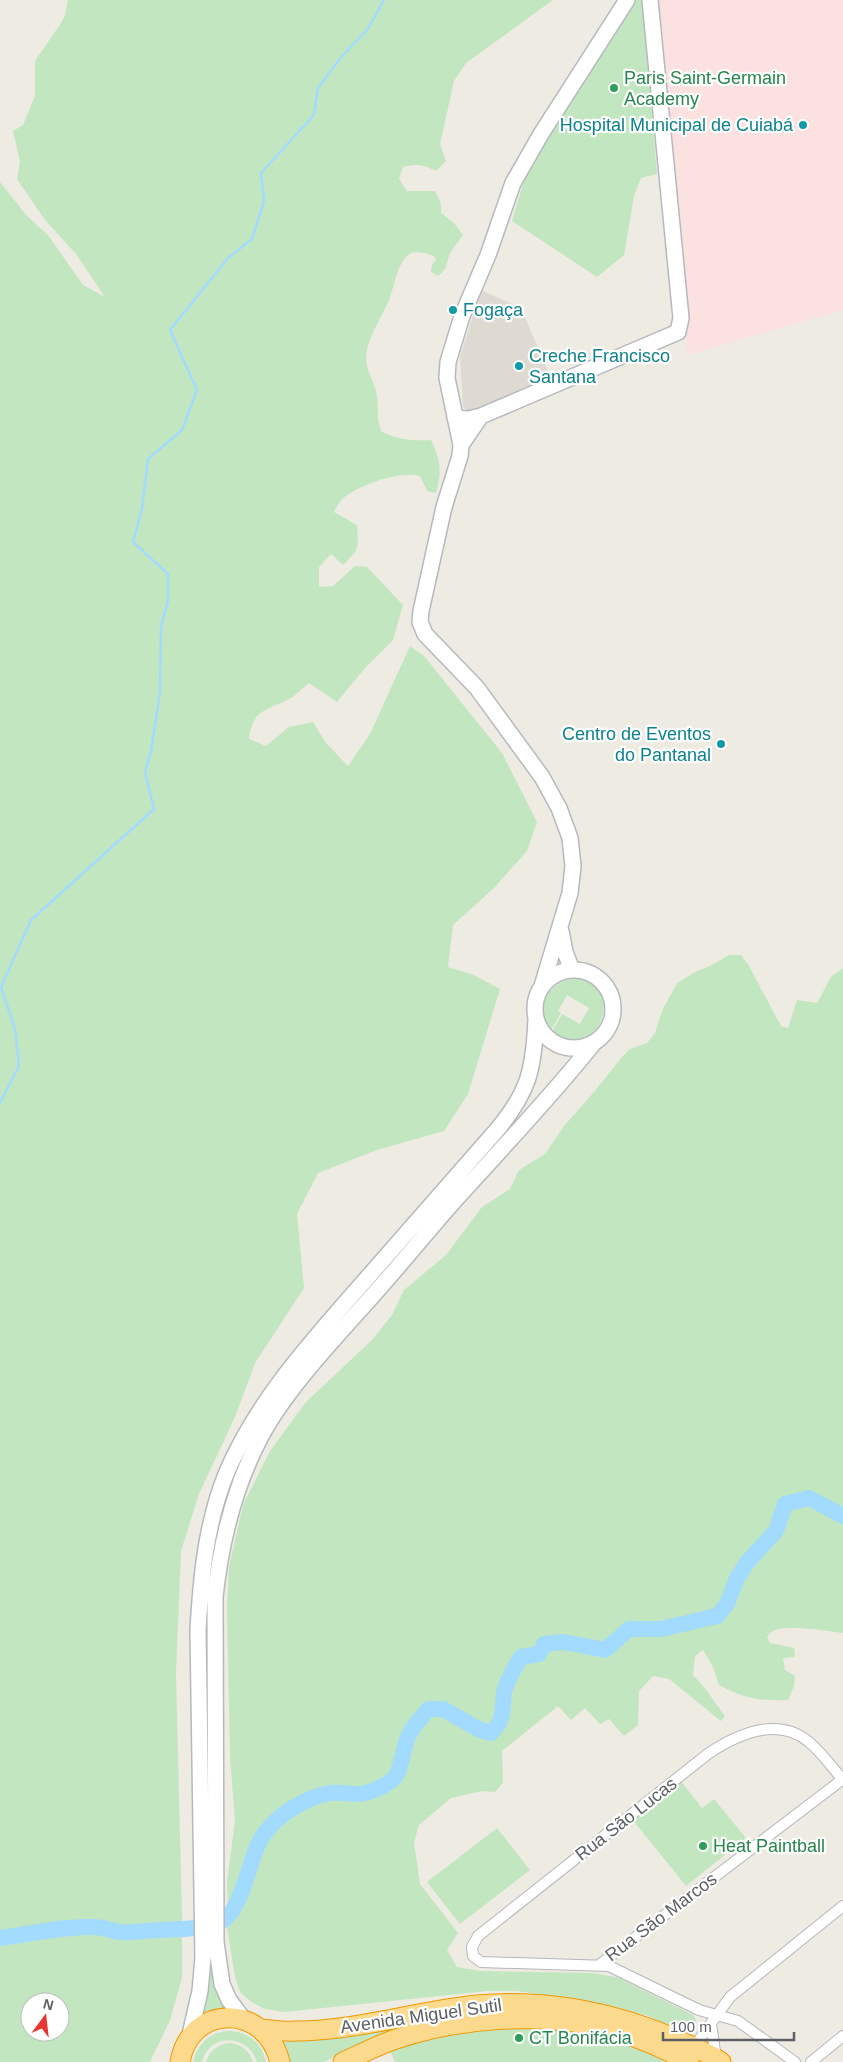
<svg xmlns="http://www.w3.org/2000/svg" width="843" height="2062" font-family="Helvetica,sans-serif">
  <rect width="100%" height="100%" fill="#eeebe3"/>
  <path fill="#dedad2" d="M481,290L521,308L551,378L469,412L463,407L460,357Z"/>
  <path fill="#fbe1e0" d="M654,0H843V310L687,355Z"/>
  <path fill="#c2e6c0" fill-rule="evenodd" d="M68,0H553L466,63L454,81L440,144L446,161L436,171C424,165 417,163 403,167L399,179L407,191H435L441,204V213L454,223L463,235L450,253L445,269L438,276L431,272L432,265L436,260L434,256C426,253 415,249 408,255C397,264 394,288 389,300C383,314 370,335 367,349C363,370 375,379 377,397C379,410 376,416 381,431C397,440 413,441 431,440C441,461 442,471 436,493L427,491L420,476C400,470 358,485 342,499C339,502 336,508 334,512L357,525C359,548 359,550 343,565L331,554L319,567V587L333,586L355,566L367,567L403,605L393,640L366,667L337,702L309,683C304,687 299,692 294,696C273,710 252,706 249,739L266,746L289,727L313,722L326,743L348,766L370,734L410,646L424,656L502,753L537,822L527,851L494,888L453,925L448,967L474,975L500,989L468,1094L444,1131L377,1150L318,1173L297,1214L304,1288L255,1363L235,1417L199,1494L181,1551L176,1673L182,1915V1978L170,2020L150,2062H0V182L27,216L48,235L83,285L105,297L76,254L45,220L17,179L20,162L13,131L23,125L35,96V61L61,23L65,15ZM30,2002H60V2032H30Z
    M633,0H642L657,174L641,178L634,196L624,255L597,277L512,221L526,174Z
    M729,955H741L749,966L781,1026L788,1028L797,1000L817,1003L831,977L843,968V1633C829,1631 784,1624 773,1631C770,1632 769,1635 767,1637L770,1643L794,1648L795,1657L783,1658L785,1670L795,1676L794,1686L788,1700C758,1701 746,1699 719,1685L713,1667L703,1650L695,1656L693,1675L704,1687L725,1716L721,1721L669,1679L653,1676L639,1691L638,1725L624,1736L609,1719L600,1724L585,1708L571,1720L558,1706L502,1751L503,1783L495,1792L482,1791L451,1798L419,1825L414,1842L420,1884L458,1933L447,1950L457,1967L481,1971L592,1973L617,1977L693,2015L696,2020L690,2035L648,2016L616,2007L580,2000L517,1991H488L284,2012L265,2009L250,2001L240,1992L235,1977L227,1927L228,1907L227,1882L235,1821L230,1758L227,1607L229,1567L243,1505L270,1451L306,1402L372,1340L392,1315L404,1290L446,1255L482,1207L510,1189L519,1170L545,1154L564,1126L594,1092L622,1057L630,1049L647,1043L655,1033L662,1011L677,983L695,972L712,965Z
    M573,979C631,981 597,1069 552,1031L562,1014L580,1024L589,1008L567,995L558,1011L561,1013L551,1030C535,1010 547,982 573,979Z
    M680,1780L702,1808L714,1799L746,1838L686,1886L632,1819Z
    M497,1828L530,1870L460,1924L427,1882Z
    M211,1970L215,1990L226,2011L202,2018L209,1987Z
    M415,2023L371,2038L324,2062H286L277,2038Z
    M495,2025L595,2031L680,2062H395L389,2048Z
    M228,2031C248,2031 262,2043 266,2062H257C249,2034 209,2032 202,2062H193C197,2044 210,2032 228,2031Z
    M229,2043C241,2044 249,2050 253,2062H206C209,2051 217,2045 229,2043Z"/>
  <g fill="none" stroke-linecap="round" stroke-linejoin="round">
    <path stroke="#a3dbfe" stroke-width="2.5" d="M0,1103L19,1066L15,1029L1,987L31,920L154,809L145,772L151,751L160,692L161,626L168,601V574L133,542L142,508L148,459L182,430L197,390L170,330L228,258L252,239L264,201L261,173L314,115L318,88L342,56L368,29L384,0"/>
    <path stroke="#a3dbfe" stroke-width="16" d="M0,1938C30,1934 64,1926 94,1927C103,1927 111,1931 120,1932C134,1933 147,1930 162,1930C180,1929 200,1929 218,1923C244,1914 248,1855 264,1834C279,1814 304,1798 330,1793C338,1792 348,1794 356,1794C368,1794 382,1788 391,1781C401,1775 403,1750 407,1739C412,1727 420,1719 429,1709H443L478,1729L491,1733C505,1720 502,1710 504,1693C506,1681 515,1667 521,1657L539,1654L544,1644L564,1642L605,1650L629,1629H661L717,1616L727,1604L737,1578L749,1560L776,1531L785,1504L809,1498L843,1516"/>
    <g stroke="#b4b7bb" stroke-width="12">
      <path id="street" d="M599,1965L843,1779
        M711,2024L716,2058
        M694,2047L730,1997L843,1906
        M795,2062L738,2021L699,2010L609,1966L481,1962L473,1956L472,1947L478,1936L709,1753C738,1734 778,1716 809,1742C822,1753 832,1767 843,1780
        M811,2062L843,2036"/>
    </g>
    <g stroke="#b5b9be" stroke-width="18">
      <path id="secondary" d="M455,418L468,419L481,416L678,332L681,318L650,0
        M461,445L481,416
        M561,931L565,952L572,970
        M535 1009a39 39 0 1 1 78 0a39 39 0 1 1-78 0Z
        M542,986L570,893L573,866L570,838L559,808L542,777L477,688L425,634L420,622L421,611L444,507L460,456L461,445L447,378L448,362L462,316L488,255L513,183L541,134L627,0
        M244,2020L229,2000L222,1984L216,1942L215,1597C221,1541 234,1488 260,1438C288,1385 342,1331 382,1285C407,1257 431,1227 456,1199C502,1148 550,1098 593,1044
        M189,2039L200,1991L203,1958L198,1630C201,1577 206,1524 226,1474C255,1405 305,1349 354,1293C401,1239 448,1185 496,1131C529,1092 534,1069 536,1018"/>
    </g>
    <g stroke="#ef9902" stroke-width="21">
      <path id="highway" d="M262,2029C273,2030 284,2032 296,2031C356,2031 417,2011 477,2005C546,1999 617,2012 680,2041C694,2047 709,2053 721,2062
        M180,2062C190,2004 265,2002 280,2062
        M343,2062C361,2054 378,2045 396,2039C456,2019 533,2012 596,2026C628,2033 660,2046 689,2062"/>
    </g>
    <use href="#street" stroke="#fff" stroke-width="10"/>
    <use href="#secondary" stroke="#fff" stroke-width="15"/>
    <use href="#highway" stroke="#fcda8d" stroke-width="19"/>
  </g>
  <g fill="#2e9e5b" stroke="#fff" stroke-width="2">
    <circle cx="614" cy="88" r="5"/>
    <circle cx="703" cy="1846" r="5"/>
    <circle cx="519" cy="2038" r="5"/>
  </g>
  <g fill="#0f9aa8" stroke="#fff" stroke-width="2">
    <circle cx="803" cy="125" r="5"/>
    <circle cx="453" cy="310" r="5"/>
    <circle cx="519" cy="366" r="5"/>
    <circle cx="721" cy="744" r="5"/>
  </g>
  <g text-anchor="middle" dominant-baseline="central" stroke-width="4.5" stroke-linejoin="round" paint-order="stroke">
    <g font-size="18" fill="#27864d" stroke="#fff" text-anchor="start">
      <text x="624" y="78">Paris Saint-Germain<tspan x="624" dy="21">Academy</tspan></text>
      <text x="713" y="1846">Heat Paintball</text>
      <text x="529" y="2038">CT Bonifácia</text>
    </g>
    <g font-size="18" fill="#0d838f" stroke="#fff" text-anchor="end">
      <text x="793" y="125">Hospital Municipal de Cuiabá</text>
      <text x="463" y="310" text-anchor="start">Fogaça</text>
      <text x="529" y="356" text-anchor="start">Creche Francisco<tspan x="529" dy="21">Santana</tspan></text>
      <text x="711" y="734">Centro de Eventos<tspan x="711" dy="21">do Pantanal</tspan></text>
    </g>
    <g font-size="18" fill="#5c6064" stroke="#fff">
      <text transform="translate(626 1819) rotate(-38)">Rua São Lucas</text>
      <text transform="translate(661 1917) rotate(-37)">Rua São Marcos</text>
      <text transform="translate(421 2016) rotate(-8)">Avenida Miguel Sutil</text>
    </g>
  </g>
  <g transform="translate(45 2017) rotate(15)"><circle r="24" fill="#ffffff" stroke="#bebfc1"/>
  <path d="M0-4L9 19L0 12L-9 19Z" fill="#e73530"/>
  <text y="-8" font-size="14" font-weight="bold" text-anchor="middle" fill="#5c6064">N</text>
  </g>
  <path d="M663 2032v8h131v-8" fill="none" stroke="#5c6064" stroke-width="2.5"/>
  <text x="670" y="2032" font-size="15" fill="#5c6064" stroke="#ffffff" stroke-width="4" paint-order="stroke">100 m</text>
</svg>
